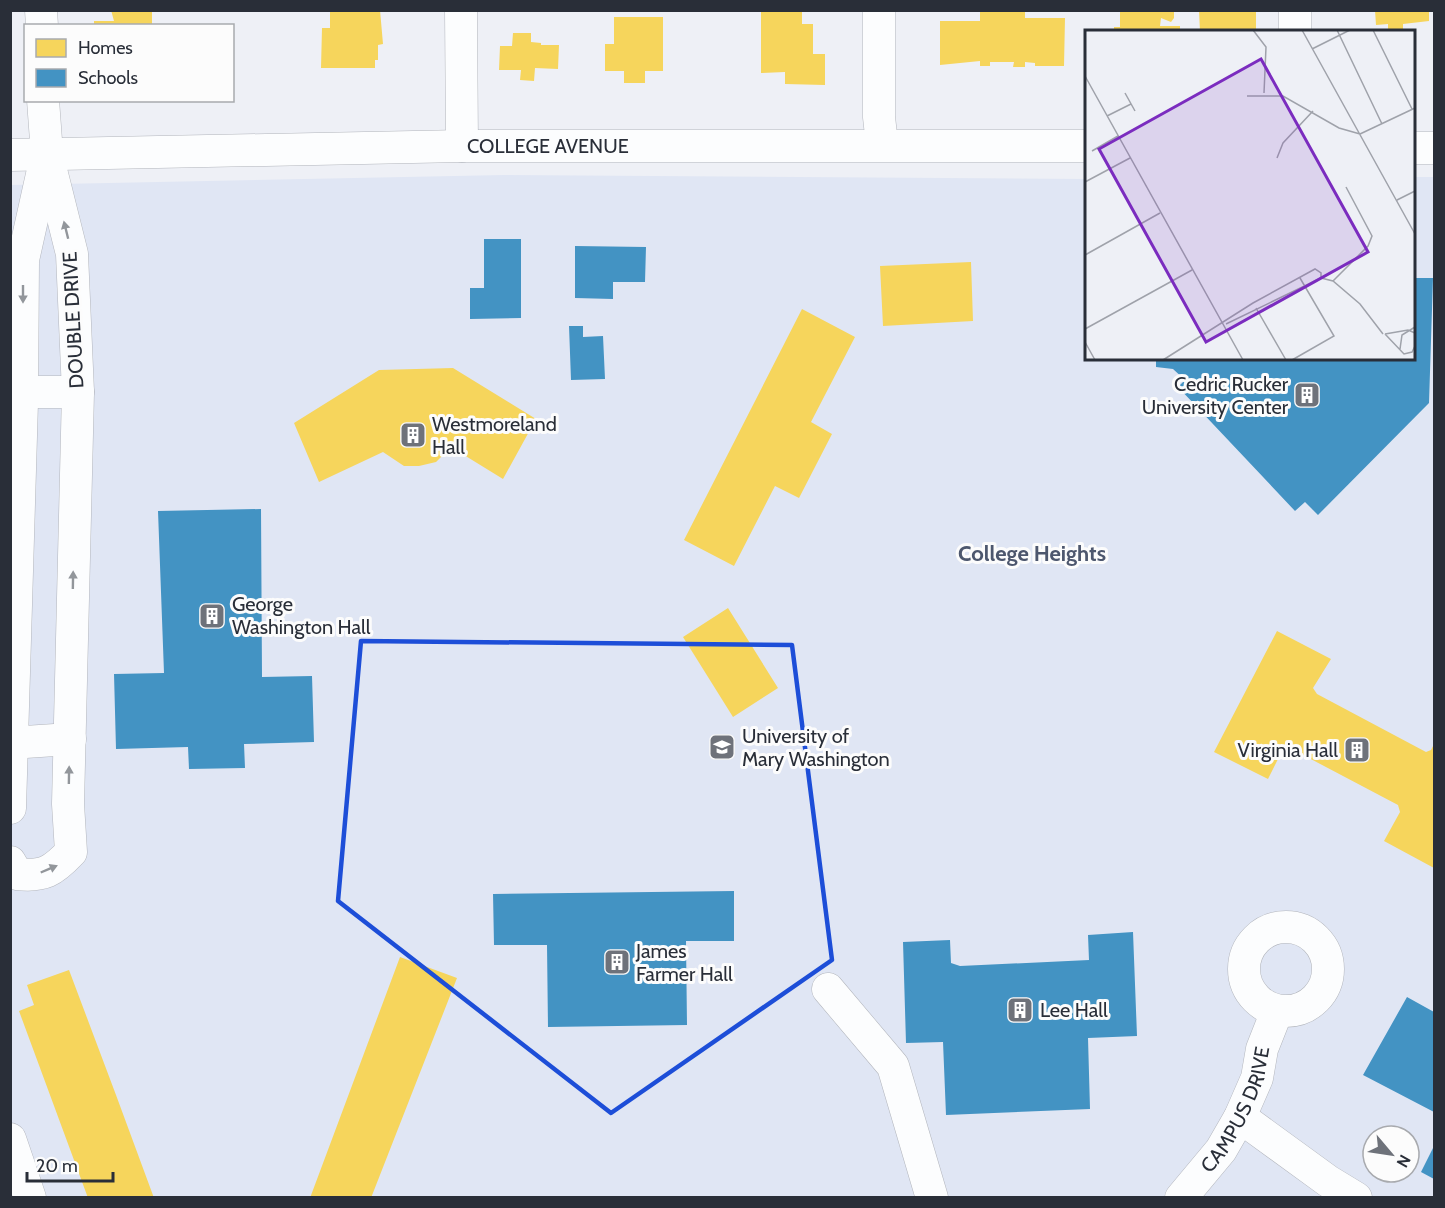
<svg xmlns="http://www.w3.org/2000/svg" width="1445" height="1208" font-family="Cabin,sans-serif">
  <rect width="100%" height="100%" fill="#eef0f6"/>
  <path fill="#e0e6f4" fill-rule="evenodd" d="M504,175L1086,179V358H1414V177H1434V1197H11L10,185ZM1373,1136H1409V1172H1373Z"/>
  <path fill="#f6d55c" d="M111,10H152V26H94V21H114Z
    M330,10H380L383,44L378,45V60H375V68H321L322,28H330Z
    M761,10H802V24H813V54H825V85L785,84V72L761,73Z
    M980,10H1025V18H1065L1064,66H1035V63L1025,62V67H1013L1014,62H990V66H980V61L940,65V21H980Z
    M1120,10H1174V18L1171,22L1161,18L1160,26H1180V32H1114V27H1120Z
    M1199,10H1256V32H1200Z
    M1375,10H1429V21L1403,24V29H1388V24L1376,25Z
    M614,17H663V71H645V83H624V71H605V44H614Z
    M513,33H531V42L541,43V45H559L558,69L535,68L534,81L520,80L521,70H499L500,46H512Z
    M971,262L973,321L883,326L880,266Z
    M802,309L855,337L811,422L832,434L799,498L775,486L734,566L684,540Z
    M453,368L536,419L503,479L451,447L436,462L419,466H404L383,452L319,482L294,423L379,370Z
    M728,608L778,688L733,717L683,637Z
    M1277,631L1331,659L1313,688L1317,694L1426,752L1431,750L1434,744V868L1384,841L1400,812L1398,805L1288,747L1283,749L1268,779L1214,752Z
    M400,957L457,978L371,1198H310Z
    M69,970L116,1095L154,1198H88L19,1011L34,1005L27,985Z"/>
  <path fill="#4393c3" d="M484,239H521V318L470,319V288H484Z
    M575,246L646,247L645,282H613V299L575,298Z
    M1414,278H1433L1429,403L1318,515L1305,502L1295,511L1178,387L1185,380L1173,369L1156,367V358H1414Z
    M569,326H583V337L603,336L605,379L571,380Z
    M261,509L262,677L312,676L314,742L244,744L245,768L189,769L188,747L116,749L114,674L164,673L158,511Z
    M734,891V941H686L687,1025L548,1027L547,945H494L493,894Z
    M1133,932L1137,1036L1088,1038L1090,1109L946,1115L943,1042L906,1043L903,942L950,940L951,963L960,966L1089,960L1088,935Z
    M1407,997L1434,1012V1112L1363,1075Z
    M1434,1146V1179L1421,1172Z"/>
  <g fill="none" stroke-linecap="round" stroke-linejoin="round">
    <g stroke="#b2b5bc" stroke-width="33">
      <g id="minor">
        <path d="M41,10L42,26"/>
        <path d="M461,10L462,146"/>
        <path d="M879,10V117L882,144"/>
        <path d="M1295,10V32"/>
        <path d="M1414,148H1434"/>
        <path id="s1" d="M10,155L462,146H1086"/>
        <path d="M10,392H78"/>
        <path d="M10,743L70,739"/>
        <path d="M10,808L22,402L23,260L45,161"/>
        <path d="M10,862L17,874C44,877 53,871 71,852L68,804L78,392L72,254L47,154L43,100"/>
        <circle cx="1286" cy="969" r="42"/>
        <path d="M828,989L893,1066L932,1198"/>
        <path d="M1240,1117L1328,1181L1356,1198"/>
        <path d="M10,1139L30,1198"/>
        <path id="s2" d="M1181,1198L1221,1150L1240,1117L1257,1078L1262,1049L1277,1011"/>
      </g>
    </g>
    <use href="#minor" stroke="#fcfdfe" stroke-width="32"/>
  </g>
  <defs><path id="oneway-solid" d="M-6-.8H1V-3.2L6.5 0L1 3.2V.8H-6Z" transform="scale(1.5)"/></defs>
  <g fill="#92969b">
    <use href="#oneway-solid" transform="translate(66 230) rotate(-104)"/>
    <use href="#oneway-solid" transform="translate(23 294) rotate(90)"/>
    <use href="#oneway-solid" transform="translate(73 580) rotate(-89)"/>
    <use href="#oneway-solid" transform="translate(69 775) rotate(-89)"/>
    <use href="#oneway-solid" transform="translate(49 869) rotate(-23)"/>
  </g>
  <path fill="none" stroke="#1d4ed8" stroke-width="4.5" stroke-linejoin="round" d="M361,641L792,645L832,960L611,1113L338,901Z"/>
  <defs>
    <g id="building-square" transform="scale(1.35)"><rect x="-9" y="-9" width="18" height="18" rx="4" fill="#6e727a" stroke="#fcfcfc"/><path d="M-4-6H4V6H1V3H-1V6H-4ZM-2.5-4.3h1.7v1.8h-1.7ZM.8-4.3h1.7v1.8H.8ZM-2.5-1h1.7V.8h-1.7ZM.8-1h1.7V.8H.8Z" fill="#fff"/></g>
    <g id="university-square" transform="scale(1.35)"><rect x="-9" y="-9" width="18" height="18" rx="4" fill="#6e727a" stroke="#fcfcfc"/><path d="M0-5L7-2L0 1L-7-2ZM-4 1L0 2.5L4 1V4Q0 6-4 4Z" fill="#fff"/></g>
  </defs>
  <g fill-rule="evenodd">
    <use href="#building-square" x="1307" y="395"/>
    <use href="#building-square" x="413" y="435"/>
    <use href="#building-square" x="212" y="616"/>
    <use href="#university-square" x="722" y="747"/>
    <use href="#building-square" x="1357" y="750"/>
    <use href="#building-square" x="617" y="962"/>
    <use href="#building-square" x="1020" y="1010"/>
  </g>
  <g text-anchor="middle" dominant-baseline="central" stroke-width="6" stroke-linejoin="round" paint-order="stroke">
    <g font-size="20" fill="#292e38" stroke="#fcfcfc">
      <text stroke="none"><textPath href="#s1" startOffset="538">COLLEGE AVENUE</textPath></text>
      <text transform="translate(73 320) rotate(-93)">DOUBLE DRIVE</text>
      <text stroke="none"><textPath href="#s2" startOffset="106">CAMPUS DRIVE</textPath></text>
    </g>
    <g font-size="20" fill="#292e38" stroke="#fcfcfc" text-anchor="start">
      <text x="1288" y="384" text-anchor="end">Cedric Rucker<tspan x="1288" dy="23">University Center</tspan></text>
      <text x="432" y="424">Westmoreland<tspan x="432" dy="23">Hall</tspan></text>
      <text x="232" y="604">George<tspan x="232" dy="23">Washington Hall</tspan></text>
      <text x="742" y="736">University of<tspan x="742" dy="23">Mary Washington</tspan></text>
      <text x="1338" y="750" text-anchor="end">Virginia Hall</text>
      <text x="636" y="951">James<tspan x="636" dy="23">Farmer Hall</tspan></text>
      <text x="1040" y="1010">Lee Hall</text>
    </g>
    <g font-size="22" font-weight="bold" fill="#4d576e" stroke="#fcfcfc">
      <text x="1032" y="553">College Heights</text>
    </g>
  </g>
  <g transform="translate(1085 30)">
    <rect width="330" height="330" fill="#eef0f6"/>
    <path fill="none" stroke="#9fa2aa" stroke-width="1.5" d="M168,0L181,17L179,63M217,0L330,204M252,0L297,94M288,0L327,79M227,19L265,0M0,46L158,330M40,63L50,81M162,66H198L254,98L275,104M22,86L46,74M275,104L330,78M7,121L33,106M192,128L198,113L228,81M0,152L45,128M312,170L330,161M0,225L75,183M236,248L248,251L275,274L298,304M248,251L283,216L287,206L261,157M171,278L201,330M141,294L236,248M0,299L107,240M300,304L319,324L327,322L330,316M300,304L323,300L330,303M0,312L10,330M315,319L317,305L330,297M78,330L168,273L230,239L236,243V248M207,330L249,306L215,248"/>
    <path fill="#7b2cbf" fill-opacity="0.15" stroke="#7b2cbf" stroke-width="3" d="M176,29L283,222L121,312L14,119Z"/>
    <rect width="330" height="330" fill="none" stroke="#292e38" stroke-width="3"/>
  </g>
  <rect width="1445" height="1208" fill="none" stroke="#292e38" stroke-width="24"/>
  <rect x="24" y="24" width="210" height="78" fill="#fcfcfc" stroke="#a8aaae" stroke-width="1.5"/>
  <rect x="36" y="39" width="30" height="18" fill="#f6d55c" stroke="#a8aaae" stroke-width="1.5"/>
  <text x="78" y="54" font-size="18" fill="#292e38">Homes</text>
  <rect x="36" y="69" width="30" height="18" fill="#4393c3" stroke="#a8aaae" stroke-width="1.5"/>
  <text x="78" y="84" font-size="18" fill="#292e38">Schools</text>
  <g transform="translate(1391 1154) rotate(119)"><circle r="28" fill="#fcfcfc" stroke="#a8aaae" stroke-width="1.5"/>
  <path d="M0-4.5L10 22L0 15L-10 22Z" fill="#6e727a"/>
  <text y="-9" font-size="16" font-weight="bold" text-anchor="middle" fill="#292e38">N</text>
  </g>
  <path d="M27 1172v9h86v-9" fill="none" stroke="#292e38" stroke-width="3"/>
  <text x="36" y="1172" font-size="18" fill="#292e38" stroke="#fcfcfc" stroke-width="4.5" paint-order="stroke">20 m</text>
</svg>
